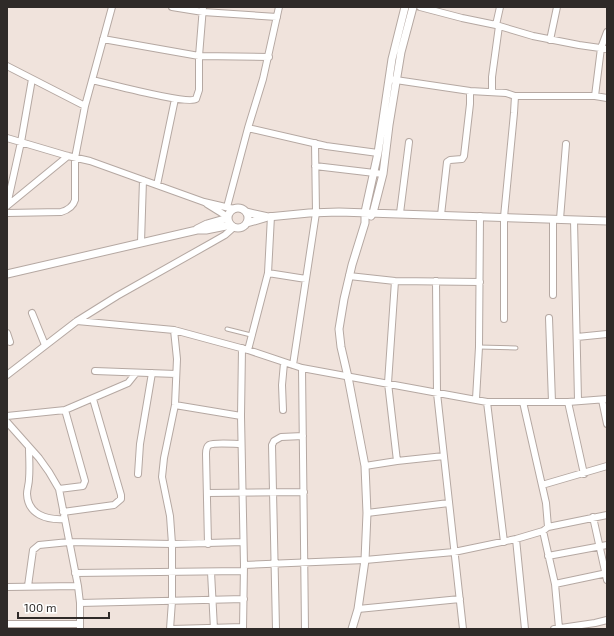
<svg xmlns="http://www.w3.org/2000/svg" width="614" height="636" font-family="'Exo 2',sans-serif">
  <rect width="100%" height="100%" fill="#f0e3dc"/>
  <g fill="none" stroke-linecap="round" stroke-linejoin="round">
    <g stroke="#b5a8a2" stroke-width="5">
      <path id="service" d="M227,329L251,335
        M479,347L516,348"/>
    </g>
    <g stroke="#b5a8a2" stroke-width="8">
      <path id="minor" d="M172,7L203,12L277,17
        M420,7L462,18L496,25L533,36L579,45L607,49
        M496,25L500,7
        M103,39L199,56L203,7
        M550,40L557,7
        M7,66L85,106
        M389,79L470,91L506,93L515,96H595L607,98
        M92,80C107,83 187,105 196,99L199,90V56L269,57
        M492,92V77L499,26
        M595,96L601,48L607,32
        M248,128L263,79L279,7
        M7,138L68,156L90,161L204,202L234,209
        M315,166L383,174
        M157,185L175,99
        M207,204L228,217
        M7,205L21,142L32,79
        M7,206L68,156
        M227,207L248,128L326,146L378,153
        M7,213L61,212C68,210 73,207 75,200V158L85,106L112,7
        M400,213L409,142
        M441,215L447,162L450,160L462,159L464,156L470,104V91
        M560,219L566,144
        M574,220L578,400
        M141,242L143,180
        M268,273L306,279
        M349,276L395,281L480,282
        M395,281L388,383L397,461
        M436,281L437,393L463,629
        M553,295V219
        M32,313L45,345
        M549,318L552,402
        M504,319V217L514,113L515,96
        M77,321L174,330L248,350L302,368L487,402H568L607,399
        M7,333L10,342
        M577,337L607,334
        M242,348L241,416L244,565L243,629
        M248,350L268,273L271,216
        M293,365L316,213L315,143
        M302,368L305,629
        M95,371L176,374
        M7,375L77,321L117,296L211,243L225,235L234,227
        M476,399L479,347L480,216
        M602,400L607,424
        M487,402L504,542
        M523,402L546,503L548,527
        M568,402L584,474
        M175,405L241,416
        M283,410L282,385L284,363
        M7,416L65,410L128,383L136,373
        M7,422L39,458L49,472L59,489L78,586L80,603V629
        M29,447C29,458 30,468 29,479C29,484 27,489 27,494C28,515 47,520 64,519
        M365,466L397,461L444,456
        M138,474L140,444L152,373
        M542,485L607,466
        M59,489L83,486L85,481L65,410
        M207,493L304,492
        M63,512L114,505L121,499V495L93,399
        M367,513L449,503
        M593,517L607,580
        M543,531L555,584L559,628
        M516,539L525,629
        M208,544L206,454C206,452 206,447 209,445C214,442 234,444 241,444
        M548,556L607,545
        M244,565L365,560L454,552L516,539L543,531L548,527L607,515
        M211,572L214,629
        M75,573L243,571
        M555,584L607,573
        M28,586L33,550L39,545L69,542L172,544L243,542
        M7,587L78,586
        M80,603L244,599
        M358,609L460,599
        M7,624H79
        M170,629L172,601V544L170,516L162,477L164,458L175,405L177,359L174,330
        M172,629L243,627
        M276,629L272,445L274,441L281,437L303,436
        M554,629L595,623L607,620"/>
    </g>
    <g stroke="#b5a8a2" stroke-width="9">
      <path id="tertiary" d="M228 218a10 10 0 1 1 20 0a10 10 0 1 1-20 0Z
        M246,212L268,217
        M371,216L373,213L383,174L389,125L401,52L413,7
        M247,223L268,217L309,213L339,212L607,221
        M197,229L207,224L228,218
        M7,274L197,230H206L231,225
        M352,629L358,609L365,560L367,513L365,466L348,377L341,347L339,329L344,299L352,265L365,223V212L378,153L392,59L405,7"/>
    </g>
    <use href="#service" stroke="#fff" stroke-width="3"/>
    <use href="#minor" stroke="#fff" stroke-width="6"/>
    <use href="#tertiary" stroke="#fff" stroke-width="7"/>
  </g>
  <rect width="614" height="636" fill="none" stroke="#2f2a28" stroke-width="16"/>
  <path d="M18 612v6h91v-6" fill="none" stroke="#2f2a28" stroke-width="2"/>
  <text x="24" y="612" font-size="12" fill="#2f2a28" stroke="#ffffff" stroke-width="3" paint-order="stroke">100 m</text>
</svg>
